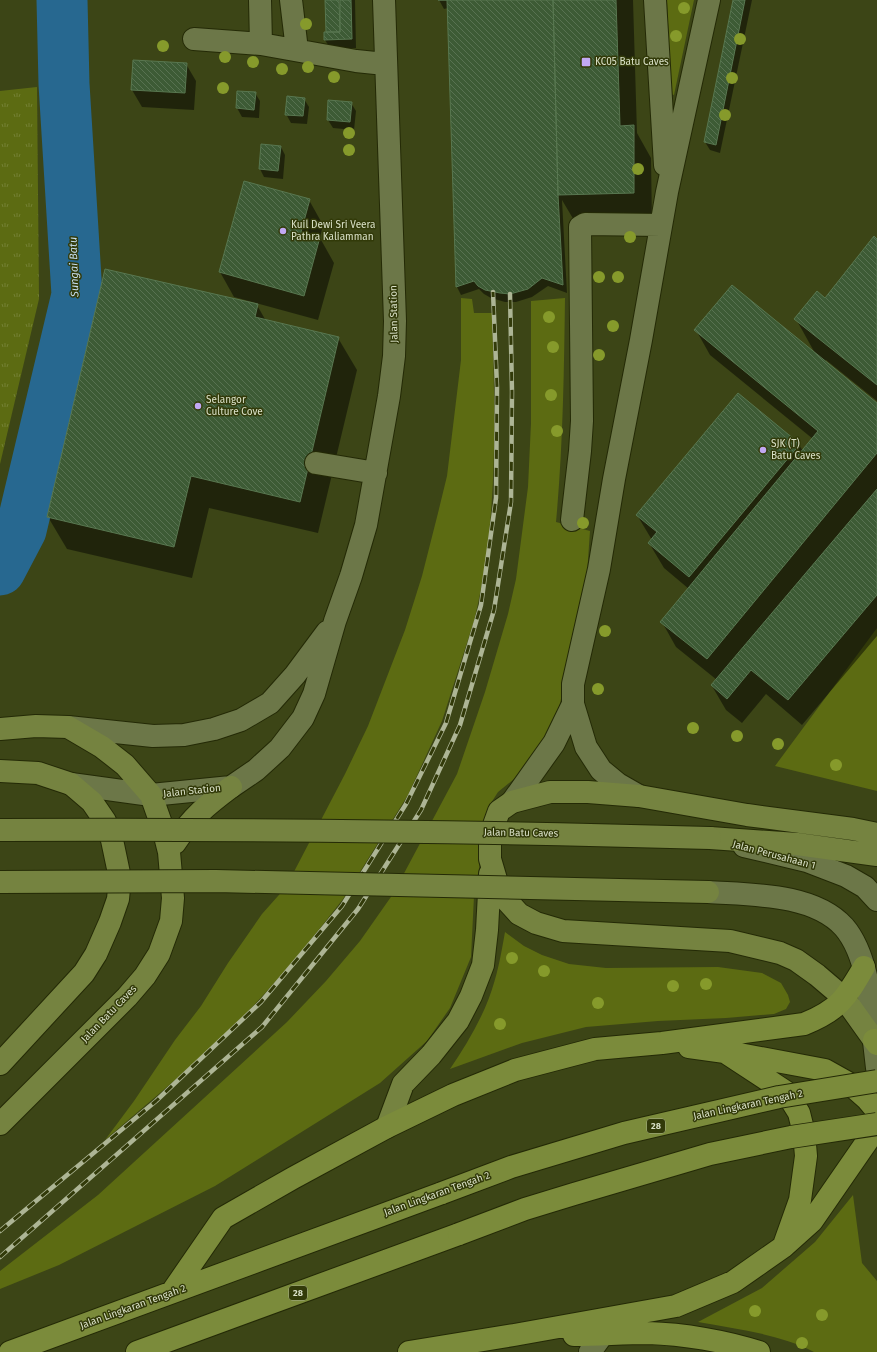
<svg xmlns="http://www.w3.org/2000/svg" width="877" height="1352" font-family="'Fira Sans',sans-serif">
  <defs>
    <pattern id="park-tufts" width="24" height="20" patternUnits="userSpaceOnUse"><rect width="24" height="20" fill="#5c6b12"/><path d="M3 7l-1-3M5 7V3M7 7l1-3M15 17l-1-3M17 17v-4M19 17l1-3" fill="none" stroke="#738033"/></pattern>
    <pattern id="building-back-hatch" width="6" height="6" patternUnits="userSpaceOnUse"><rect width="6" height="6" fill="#3d5b35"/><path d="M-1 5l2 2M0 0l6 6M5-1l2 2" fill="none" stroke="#587251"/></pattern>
  </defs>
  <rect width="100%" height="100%" fill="#3c4516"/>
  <path fill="#5c6b12" d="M667,0H694L674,95L671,94V93Z
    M461,298L472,299L474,313H492C495,416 499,520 474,621L442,721L408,795L343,899C315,935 286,971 255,1004C209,1053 156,1096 105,1140L134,1101L175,1040L201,1006L228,963L262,914L286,887L345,774L368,726L405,630L422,576L438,513L447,476L461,360Z
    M565,298C564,373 563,447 556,522L590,531L586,589L558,712L537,751L514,779L498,792L491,803L474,896L471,957L450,1008L427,1041L380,1083L215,1186L59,1265L0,1289V1271L98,1195L287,1022L326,981L360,941L393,894L457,774L485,692L508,614L516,579L528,487L531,423V301Z
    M877,628V791L775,766Z
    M505,932L524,946L542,955L569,964L606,968L718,967L762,973L781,983L788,995L790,1002L786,1009L774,1014L726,1018L658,1021L586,1027L522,1043L450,1069C465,1047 479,1024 489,998C497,977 501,955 505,932Z
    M853,1195L862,1263L877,1281V1352H814C780,1334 736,1329 698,1322L762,1288L815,1242Z"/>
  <path fill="url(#park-tufts)" d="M37,87L39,299L0,464V91Z"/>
  <path fill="#0007" d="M326,0H355L356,48H330L325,40V33H327Z
    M439,0H633L637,133L651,158L652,225L578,227L562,200L567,293L548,286L532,297L516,302H505L491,298L484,294L479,289L461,295L457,287L448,8L444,9Z
    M734,0H752L720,153L710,150L705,142Z
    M186,64L196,81L194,110L142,107L132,90Z
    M238,92L255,93L260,101L259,118L242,117L237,108Z
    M304,99L309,107L307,124L291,123L286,114Z
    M351,103L356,111L354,130L333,128L328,120Z
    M281,147L285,155L283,179L264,177L260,169Z
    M309,200L323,225L320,238L334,263L318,320L234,297L220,272Z
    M877,240V401L826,360L825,362L877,404V636L802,725L766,694L742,723L726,710L712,686L717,680L676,647L662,622L689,589L664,568L649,543L652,540L637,515L799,445L803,451L813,439L710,355L696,330L816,355L796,319L825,299Z
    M257,305L266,321L338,338L357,370L318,533L209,508L192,578L67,549L48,517Z"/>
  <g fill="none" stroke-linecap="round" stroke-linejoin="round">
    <path stroke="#276890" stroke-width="51" d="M0,570L21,530L77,295L64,84L62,0"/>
  </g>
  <path fill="url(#building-back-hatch)" stroke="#587750" d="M325,0H339L340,32H326Z
    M340,0H351L352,39L324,40V32H340Z
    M438,0H553L558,195L563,285L542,278L528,289L510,294L500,293L485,290L478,286L474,281L456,287L447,0Z
    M553,0H616L620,126L634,125V193L558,195Z
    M733,0H745L716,145L704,142Z
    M133,60L187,63L185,93L131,90Z
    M237,91L256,92L254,110L236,108Z
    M287,96L305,98L303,116L285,115Z
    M328,100L352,102L350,122L327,120Z
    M261,144L281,146L278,171L259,169Z
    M244,181L310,199L301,232L320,237L304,296L219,272Z
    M874,236L877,239V385L794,319L817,291L825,298Z
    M105,269L258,304L255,317L339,337L300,502L191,476L174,547L47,517Z
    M732,285L877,403V453L707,659L660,622L818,431L694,330Z
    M738,393L800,444L689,577L648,543L657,532L636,515Z
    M877,489V595L788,700L751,670L727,699L711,685Z"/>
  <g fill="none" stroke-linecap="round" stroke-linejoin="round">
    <g stroke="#242a06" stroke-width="24">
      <path id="minor" d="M260,0L261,44
        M291,0L297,50
        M655,0L665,165
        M194,39L261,44L356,61L385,64
        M316,463L376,473
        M572,520L580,451L582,421L580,227L585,224L661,225
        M68,727L153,736L184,735L214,729L241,720L270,703L295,675L327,632
        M71,784L151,795L231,787L256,770L280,748L303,718L314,694L335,621L351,576L366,525L389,396L394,356L395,321L384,0
        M639,796L618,784L601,770L586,747L573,704V684L599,569L614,479L641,340L667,192L709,0
        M512,802L554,743L573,704
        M744,846L807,861L846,876L865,887L877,900
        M708,892C751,895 813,893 844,927C857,942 863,962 867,980L877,1068
        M590,1352L603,1334"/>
    </g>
    <g stroke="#242a06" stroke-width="24">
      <path id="major" d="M0,729L36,726L68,727L102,747L125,765L151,795L164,832L169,852L173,898L171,921L159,954L145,976L127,997L0,1124
        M0,771L38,773L71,784L92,802L105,821L112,840L120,878L118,899L110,922L96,954L84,973L0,1064
        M710,838L797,844L877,855
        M175,843C192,817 207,805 231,787
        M874,1040L844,998L817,975L796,960L780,953L730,941L563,931L536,923L519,914L500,893L490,859V836L499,811L512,802L550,792H588L639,796L747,815L853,829L877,834
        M387,1127L403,1084L431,1055L458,1021L471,996L483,965L487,930L490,874"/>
    </g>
    <g stroke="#242a06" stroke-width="24">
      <path id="highway" d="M874,1040L877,1044
        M689,1047L725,1052L786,1092L799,1113L804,1133L806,1156L800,1200L784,1245
        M734,1053L825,1070L850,1084L867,1099L877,1111
        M172,1292L223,1218L293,1178L387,1127L453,1095L515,1070L595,1049L662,1043L804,1024C839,1010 846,998 864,967
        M574,1335C599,1335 623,1333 648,1333C683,1334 725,1341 759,1352
        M10,1352L442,1193
        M137,1352L459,1234
        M409,1352L514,1335L676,1306L733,1282L783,1247L812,1221L877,1127"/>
    </g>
    <use href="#minor" stroke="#6c7748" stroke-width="22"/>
    <use href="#major" stroke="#758340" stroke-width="22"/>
    <use href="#highway" stroke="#7b8b3b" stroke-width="22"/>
    <g stroke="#adb595" stroke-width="4.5">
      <path id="rail" d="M0,1231L156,1101L261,1002L342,906L406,804L446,723L481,605L496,498L497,387L493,292
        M0,1257L262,1027L358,909L421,810L460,725L494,610L511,502L512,392L510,294"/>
    </g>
    <use href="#rail" stroke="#323a09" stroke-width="3" stroke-dasharray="9" stroke-linecap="butt"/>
    <g stroke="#242a06" stroke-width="24" stroke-linecap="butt">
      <path id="major-bridge" d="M0,830C237,829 473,831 710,838
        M0,882L216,881L708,892"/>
    </g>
    <g stroke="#242a06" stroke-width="24" stroke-linecap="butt">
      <path id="highway-bridge" d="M442,1193L511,1167L624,1133L779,1097L877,1081
        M459,1234L525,1209L574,1194L710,1154L791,1137L877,1124"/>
    </g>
    <use href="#major-bridge" stroke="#758340" stroke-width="22"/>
    <use href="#highway-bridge" stroke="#7b8b3b" stroke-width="22"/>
  </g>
  <g fill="#869a2b">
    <circle cx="684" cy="8" r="6"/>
    <circle cx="306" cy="24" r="6"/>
    <circle cx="676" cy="36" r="6"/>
    <circle cx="740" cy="39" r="6"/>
    <circle cx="163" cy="46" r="6"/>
    <circle cx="225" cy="57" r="6"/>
    <circle cx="253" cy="62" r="6"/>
    <circle cx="308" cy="67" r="6"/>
    <circle cx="282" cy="69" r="6"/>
    <circle cx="334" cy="77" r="6"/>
    <circle cx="732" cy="78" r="6"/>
    <circle cx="223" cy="88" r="6"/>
    <circle cx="725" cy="115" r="6"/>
    <circle cx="349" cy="133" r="6"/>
    <circle cx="349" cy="150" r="6"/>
    <circle cx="638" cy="169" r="6"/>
    <circle cx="630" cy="237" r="6"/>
    <circle cx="599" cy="277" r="6"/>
    <circle cx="618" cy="277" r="6"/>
    <circle cx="549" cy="317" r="6"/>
    <circle cx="613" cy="326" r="6"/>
    <circle cx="553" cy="347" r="6"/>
    <circle cx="599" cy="355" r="6"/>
    <circle cx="551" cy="395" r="6"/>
    <circle cx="557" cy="431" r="6"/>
    <circle cx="583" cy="523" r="6"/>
    <circle cx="605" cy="631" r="6"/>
    <circle cx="598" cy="689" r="6"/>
    <circle cx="693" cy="728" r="6"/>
    <circle cx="737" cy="736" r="6"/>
    <circle cx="778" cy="744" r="6"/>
    <circle cx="836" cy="765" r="6"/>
    <circle cx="512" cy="958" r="6"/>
    <circle cx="544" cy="971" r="6"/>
    <circle cx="706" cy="984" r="6"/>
    <circle cx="673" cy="986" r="6"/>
    <circle cx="598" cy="1003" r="6"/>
    <circle cx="500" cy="1024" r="6"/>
    <circle cx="755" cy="1311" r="6"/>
    <circle cx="822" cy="1315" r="6"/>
    <circle cx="802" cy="1343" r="6"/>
  </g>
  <g fill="#c1a8f3" stroke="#323a09" stroke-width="1.5">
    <rect x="581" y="57" width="10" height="10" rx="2"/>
    <circle cx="283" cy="231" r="4"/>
    <circle cx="198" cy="406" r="4"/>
    <circle cx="763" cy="450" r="4"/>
  </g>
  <g text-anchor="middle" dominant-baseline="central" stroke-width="3" stroke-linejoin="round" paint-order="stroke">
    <g fill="#323a09" stroke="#a8af8f" stroke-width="1">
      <rect x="647" y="1119" width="18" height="14" rx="3"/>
      <rect x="289" y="1286" width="18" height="14" rx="3"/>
    </g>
    <g font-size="9" font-weight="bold" fill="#dae1c8">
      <text x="656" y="1126">28</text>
      <text x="298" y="1293">28</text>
    </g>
    <g font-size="10" fill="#dae1c8" stroke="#323a09" text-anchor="start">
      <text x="595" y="62">KC05 Batu Caves</text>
      <text x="291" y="225">Kuil Dewi Sri Veera<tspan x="291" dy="12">Pathra Kaliamman</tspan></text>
      <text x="206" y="400">Selangor<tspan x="206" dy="12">Culture Cove</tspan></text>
      <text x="771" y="444">SJK (T)<tspan x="771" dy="12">Batu Caves</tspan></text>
    </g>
    <g font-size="10" fill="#dae1c8" stroke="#323a09">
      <text transform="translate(394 314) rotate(-91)">Jalan Station</text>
      <text transform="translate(192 791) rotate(-6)">Jalan Station</text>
      <text transform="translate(521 833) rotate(1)">Jalan Batu Caves</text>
      <text transform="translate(774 855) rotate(15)">Jalan Perusahaan 1</text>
      <text transform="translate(109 1014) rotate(-46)">Jalan Batu Caves</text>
      <text transform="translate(748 1105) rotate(-12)">Jalan Lingkaran Tengah 2</text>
      <text transform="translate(437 1194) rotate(-20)">Jalan Lingkaran Tengah 2</text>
      <text transform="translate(133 1307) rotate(-20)">Jalan Lingkaran Tengah 2</text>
    </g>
    <g font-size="11" font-style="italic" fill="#c7dff1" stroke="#323a09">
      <text transform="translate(74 267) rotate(-92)">Sungai Batu</text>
    </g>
  </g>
</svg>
